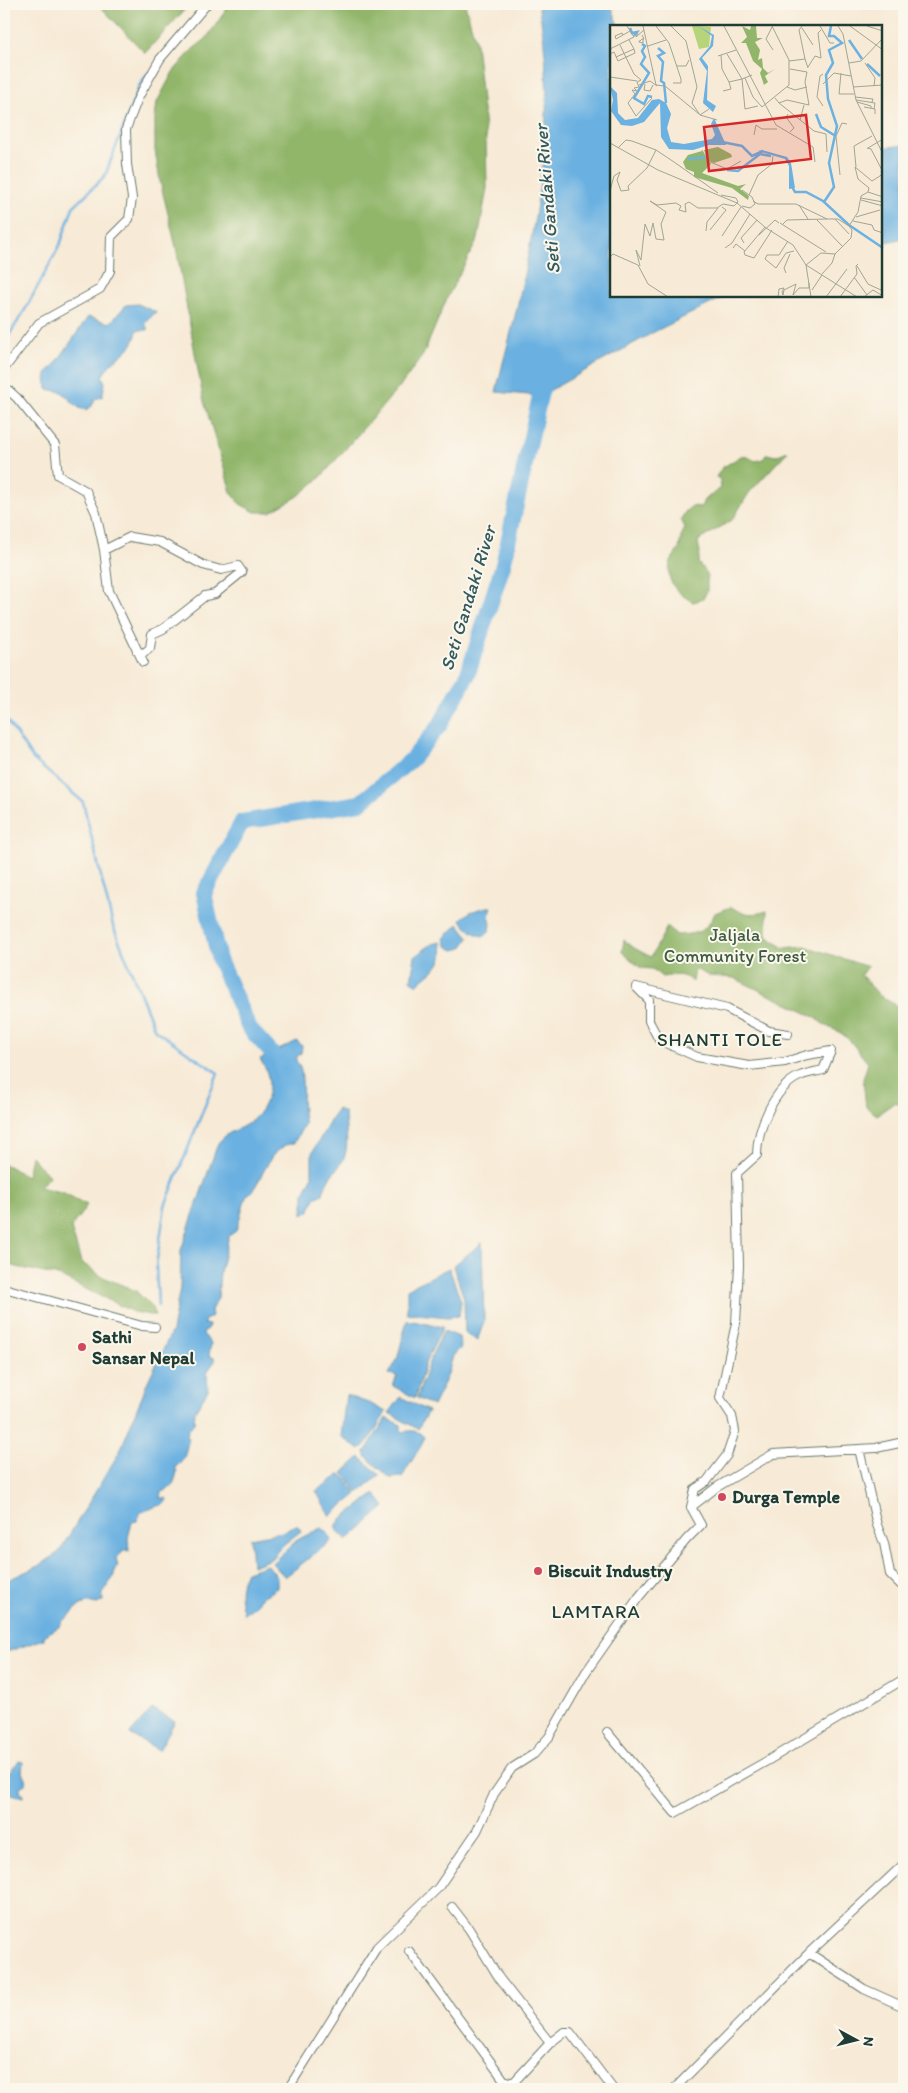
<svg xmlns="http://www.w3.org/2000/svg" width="908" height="2093" font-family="Itim,sans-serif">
  <rect width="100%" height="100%" fill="#fbf7ec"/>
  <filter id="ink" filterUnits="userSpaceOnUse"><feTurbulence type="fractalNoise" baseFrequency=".02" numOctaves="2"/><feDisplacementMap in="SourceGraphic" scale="10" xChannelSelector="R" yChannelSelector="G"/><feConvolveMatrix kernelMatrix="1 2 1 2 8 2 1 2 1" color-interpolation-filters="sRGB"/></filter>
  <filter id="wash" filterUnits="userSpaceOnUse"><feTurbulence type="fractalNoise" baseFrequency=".0096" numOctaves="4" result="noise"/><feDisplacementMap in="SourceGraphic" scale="20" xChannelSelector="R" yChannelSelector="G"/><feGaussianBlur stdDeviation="1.12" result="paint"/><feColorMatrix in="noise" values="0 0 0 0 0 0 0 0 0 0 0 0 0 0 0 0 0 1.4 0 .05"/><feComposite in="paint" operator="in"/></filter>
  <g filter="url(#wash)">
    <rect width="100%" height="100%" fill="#f7ead6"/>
    <path fill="#91b66b" stroke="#587a50" d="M98,4H190L145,53Z
      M230,4H465L476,43L486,139L487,188L478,239L448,296L423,355L402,384L321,477L297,497L270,512H255L240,504L231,492L203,398L176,247L160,181L155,150V118L157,102L173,72L193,49L206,39Z
      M788,451L749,493L732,520L698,541L700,553L698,563L707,573V591L703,599L693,602C677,593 664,582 671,561C673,557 677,553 679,548C681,540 680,536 685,529L681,519L685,512L692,506L701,507L704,500L721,488L720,479L716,477L722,468L741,456L748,457L755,461L763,459L767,454L775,456Z
      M731,907C744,914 752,916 767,911V936L784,948L805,946L868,967L861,975L880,996L904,1010V1106L895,1102L877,1115L866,1107L863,1079L868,1063C859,1053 851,1039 839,1032C829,1027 824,1026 815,1017L734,978L709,976L695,969L693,982C683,973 675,975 662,977L652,969L641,968L622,952L624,940L634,948L651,957L667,927L677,935C698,934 706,932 715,913Z
      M31,1156L49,1176L40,1187L64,1193L87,1205L71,1228L81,1262L101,1276L136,1291L151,1306L155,1316L133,1312L59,1276L12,1266L4,1248V1164L27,1176Z"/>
    <path fill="#6bb1e1" stroke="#45778a" d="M538,4H611L618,26H612V296H726L654,332L540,396L496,392C504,356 515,321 522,285C541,194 557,96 538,4Z
      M904,145V238L882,243V148Z
      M138,304L156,312L145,323L148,330H137C135,347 124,352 113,362C108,366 106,371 102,376L105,383L102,397L95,399L92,406L86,410L79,408L62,392L47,389L46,374L57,362L88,317L110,323L126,305Z
      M487,907H492L489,916C492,925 492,930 484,936C476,936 464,927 461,919L470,912Z
      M458,924L469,938L462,948L454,950L447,946L444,938Z
      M441,942C448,967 430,970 417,985L411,980L415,956L432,944Z
      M297,1041L302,1046L301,1054L297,1056L296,1061C307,1071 299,1105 305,1123L294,1143L285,1145L272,1156L255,1187L246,1197L236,1231L229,1236L220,1272L218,1298L211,1310L212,1316L204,1321V1324L209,1325L208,1329L204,1331L203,1334L211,1343L209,1356L215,1358V1361L207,1372L208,1390L195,1411L194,1423L188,1430L187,1437L189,1438L184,1458L175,1468L177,1471C175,1482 172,1490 161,1492L160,1498H166L167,1500L163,1505C156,1505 150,1510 141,1512L137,1521L132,1522L128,1538L129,1551L125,1550L116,1558L118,1567L115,1569C115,1583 100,1587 103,1601L97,1604C81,1600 78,1608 68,1617C64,1620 62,1620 60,1626L44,1636V1639L4,1653V1582L42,1564L59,1552L120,1451L148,1381L172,1331L180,1288L181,1250L218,1143C229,1130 238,1131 250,1122C264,1112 273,1090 267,1073C266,1068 262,1063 260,1059Z
      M337,1109L345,1113C345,1128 350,1147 343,1160C335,1175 328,1173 323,1194L315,1198L309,1212L303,1214L304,1193L312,1177V1153Z
      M482,1243L484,1322L477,1341L465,1332L464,1298L453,1266Z
      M449,1268L461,1301L459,1316L448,1317L407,1313V1289Z
      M407,1320L443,1327L426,1361L415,1398L393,1386L397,1376L389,1374L397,1360Z
      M444,1331L459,1337L461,1348L453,1356L447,1377L433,1406L417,1398L431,1357Z
      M346,1395L371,1404L386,1412L370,1439L360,1450L341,1436Z
      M401,1397L428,1411L418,1429L389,1413Z
      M386,1418L401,1425V1430L403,1432C412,1430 418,1430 424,1437L422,1444L402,1477L390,1478L367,1458L365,1452Z
      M360,1457L380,1475L358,1493L343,1473Z
      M341,1474L357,1494L330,1516L316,1491Z
      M375,1494L385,1507L347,1540L335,1528L341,1519Z
      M298,1526L301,1531L283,1545L271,1559L252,1566L250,1538L282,1532L291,1527Z
      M321,1528L328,1533L331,1541L285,1577L272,1563L297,1540Z
      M268,1565L277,1577V1588L259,1599L256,1605L244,1614C239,1597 238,1588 246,1572Z
      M152,1709L175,1721L159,1750L130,1734Z
      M19,1761L23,1762L22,1773L26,1777L25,1784L20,1787V1791L24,1794L23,1797L8,1793L4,1794V1783L8,1785L11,1781L7,1775Z"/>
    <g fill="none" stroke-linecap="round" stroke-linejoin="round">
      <path stroke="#6bb1e1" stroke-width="2.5" d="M4,343L25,310L60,245L73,207L105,176L139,86L149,72
        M4,716L33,759L83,802L113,926L155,1030L218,1073L165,1206L156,1266L158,1306"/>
      <path stroke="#6bb1e1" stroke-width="16" d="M286,1069L249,1028L219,960L204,893L242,822L360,803L411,760L440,725L467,676L503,565L540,396L546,375"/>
    </g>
  </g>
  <g filter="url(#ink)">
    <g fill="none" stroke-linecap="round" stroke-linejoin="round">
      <g stroke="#6b7a6d" stroke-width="10">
        <path id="street" d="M4,369L39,323L100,289L110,271L111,237L129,219L132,198L127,164L126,129L138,98L160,59L207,4
          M4,372L5,387L17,398L55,445L58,475L86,491L96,513L104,550L109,591L143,662
          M104,550L130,537L160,542L203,565L221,570L238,566L242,572L215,594L205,596L163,629L152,634L150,648L144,653L137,651
          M636,987L649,1000V1021L659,1040L697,1057L749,1066L785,1062L807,1055L831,1051L823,1070C815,1072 807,1073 800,1076C774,1087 757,1129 757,1155L737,1173L739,1266L736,1323L720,1398L732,1416L735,1431L727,1455L707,1481L695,1489L691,1507
          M636,987L727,1009L769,1031L788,1034
          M4,1288L142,1326L155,1327
          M859,1449L877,1525L884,1543L890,1574L901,1585L904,1584
          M607,1732L675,1813L767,1761L904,1679
          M452,1907L469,1929L499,1978L550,2043L564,2032H570L613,2089
          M409,1951L504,2080L513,2083L550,2043
          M809,1953L864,1989L904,2007
          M288,2089L377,1947L438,1888L477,1831L494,1794L512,1768L534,1754L549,1737L586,1672L638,1598L687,1539L701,1525L691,1507L717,1487L773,1454L876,1448L904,1442
          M674,2089L809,1953L904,1864"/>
      </g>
      <use href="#street" stroke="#fff" stroke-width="8"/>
    </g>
  </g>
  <g fill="#d1495b" stroke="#fbf7ec" stroke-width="2">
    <circle cx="82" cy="1347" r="5"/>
    <circle cx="722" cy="1497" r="5"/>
    <circle cx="538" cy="1571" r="5"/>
  </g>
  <g text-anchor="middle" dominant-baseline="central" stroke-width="4" stroke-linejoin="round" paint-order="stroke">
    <g font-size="18" fill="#3d5b42" stroke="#fbf7ec">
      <text x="735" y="935">Jaljala<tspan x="735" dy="21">Community Forest</tspan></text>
    </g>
    <g font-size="18" font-weight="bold" fill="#1f3d34" stroke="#fbf7ec" text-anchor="start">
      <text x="92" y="1337">Sathi<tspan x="92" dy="21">Sansar Nepal</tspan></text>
      <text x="732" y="1497">Durga Temple</text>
      <text x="548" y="1571">Biscuit Industry</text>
    </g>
    <g font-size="19" font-style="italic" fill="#325a5f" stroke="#fbf7ec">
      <text transform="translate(547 199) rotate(-95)">Seti Gandaki River</text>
      <text transform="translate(468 598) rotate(-73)">Seti Gandaki River</text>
    </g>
    <g font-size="19" letter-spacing="1" fill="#1f3d34" stroke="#fbf7ec">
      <text x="720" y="1039">SHANTI TOLE</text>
      <text x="596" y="1611">LAMTARA</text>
    </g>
  </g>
  <g transform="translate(610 25)">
    <rect width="272" height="272" fill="#f7ead6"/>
    <path d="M82,1L101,2L99,22L89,24Z" fill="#b7d47b"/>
    <path d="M132,1L140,5L141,1H146L147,13H153L145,17L150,25L148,35L152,33L153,43L158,48L165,44L155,51L158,57L154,60L150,48L152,44L143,36L136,18H131L137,12ZM108,122L121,129L122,132L104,138L97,135L94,125ZM92,126L101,139L92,148L128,161L136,159L130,164L139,171L138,175L122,163L84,152V147L76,144L73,137L78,130Z" fill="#91b66b"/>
    <path d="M88,1L104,10L103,21L92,33L98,41L97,75L106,81L103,87L93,78L97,46L89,34L100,21L102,11ZM0,61L7,68L8,88L15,95L28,93L42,75L49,74L56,78L61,89L57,103L61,117L74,119L102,114L105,110L101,99L104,93L116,120H99L83,125L59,124L51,112L50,78L34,97L22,101L11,100L1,86L3,75ZM152,125L177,132L181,138L185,163L179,164V141L175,134L148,126Z" fill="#6bb1e1"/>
    <path fill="none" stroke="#6bb1e1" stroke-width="2.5" d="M20,3L22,8L27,7L24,11M239,15L252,34M32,19L35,21L32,26L35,32L31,39L39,48L24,73L34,79L38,71L42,72M48,23L54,28L48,31L53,37L51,56L54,58L56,78M257,39L270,51M206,89L211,102L224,110M112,117L132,121L142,131L153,126M78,134L95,132M117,145L128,146L150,129L161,131M181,160L185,167H196L213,176L239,200L273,223M214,177L224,162L219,138L227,101L218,74L216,50L223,38L219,25L232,18L224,11H219L221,1"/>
    <path fill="none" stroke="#a1a595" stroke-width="1" d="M33,1L46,60L55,61L89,89M46,1L59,18L71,54V58H63M61,1L76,16L87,62L82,78L90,90L99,84M114,1L166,100L203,122L205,137M192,1L189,5L195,34M210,1L220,18H224M228,1L233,9L246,75L273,129M240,1L273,25M257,1L273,6M162,2L156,14L163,25M192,3L203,20M28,8L26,12L34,5M13,10L12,8L5,11L6,14L20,6M32,10L34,14H32L30,16H29V17L33,18V14M10,20L24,49L31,55L27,57L29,62L24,63L27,66L22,65L25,69L18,78L26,91L42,73M38,21L56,15M0,24L24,12L17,1M0,29L4,27L8,36L25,28L24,24M117,29L132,54L142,50M111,30L112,44L119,57L132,54L135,84L148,81M108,31L126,25M6,32L24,24L19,15M179,36L195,34L198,43M239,38L251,36L273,13M255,38L265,53L264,61M67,41H76L79,35M198,42L205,31L211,33L208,8L211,5M231,48L229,69H244M213,49L210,51L207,72L213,81M0,52L27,56M135,53L143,72L152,82L179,60V35L162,1M35,59L34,65L40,66L43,60M213,59L224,48L241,51M29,60L40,56L47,61M177,62L185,65L197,62M243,62L273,60M113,66L121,64L119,57M245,72L263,74L262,77M165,73L169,78L177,75L199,80L195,57L197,47L180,44M246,75L265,78L264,84M247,77L261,81V83M169,78L204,106L216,109L217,127M254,82L265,84V89M178,89L176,92L184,103L180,107M90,90L107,95M190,95L194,80M144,110L146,100L152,104H167M0,118L48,145L127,178L156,203L183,220L196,240L247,272M8,123L16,115L22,116L46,125L64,137M257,123L261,124L273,147M258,123L273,114M92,125L98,136L117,144L131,136M64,137L108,168M246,142L244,121L262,111M230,150L226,111L232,98L237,99M0,166L4,151L10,147L7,155L11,166L19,165L18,161L37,143L46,125M258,167L273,172M139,170L148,150L162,139L163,131M251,173L273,177M251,175L273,181M143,176L148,179H186L217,194M189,180L198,194M132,181L140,183L145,179L142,172L132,165M246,192L270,185M225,194L239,209M207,195L233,222M243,196L262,200L264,205L273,208M170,198L216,227M173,199L177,195L217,194H228L239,201M155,202L134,227L135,230L144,233L162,205M100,205L116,185L112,182M96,206L97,197L108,183M149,210L165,195L169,198M112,211L131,182M178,216L169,230H157L155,234L166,243L176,228L184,226M134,218L131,213L147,195M115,223L122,218L140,189M123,223L126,219L135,226M0,232L3,229L28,240L38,259L58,272M30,241L26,225L31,235L35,199L40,211L43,198L46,214L54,215L51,199L56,187L40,176L47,180L66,178L71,181L69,185L76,187L75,179L79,177L88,183H107L113,179L124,181L128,177L126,173L111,170M247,241L258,259L273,266M176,248L174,243L180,229M212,249L222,238L225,229L241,213L242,205L239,201L248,187L251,171L258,167L259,163L248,154L245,142L262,156L273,149M244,252L257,270M202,265L212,250M168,272L169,264L174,263L172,267L173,270L174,265L186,259L183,270L189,263H199V258M201,272L196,240L211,228L225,229M216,272L237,244M230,272L247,249L246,241L248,239M254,272L263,265L273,271"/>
    <path fill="#d62828" fill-opacity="0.15" stroke="#d62828" stroke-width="2.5" d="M196,90L201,134L99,146L94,102Z"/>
    <rect width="272" height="272" fill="none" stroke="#1f3d34" stroke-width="2.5"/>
  </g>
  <rect width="908" height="2093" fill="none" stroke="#fbf7ec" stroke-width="20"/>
  <g transform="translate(856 2040) rotate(97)" stroke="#fbf7ec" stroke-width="4" paint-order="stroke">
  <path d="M0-4L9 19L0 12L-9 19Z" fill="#1f3d34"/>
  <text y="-8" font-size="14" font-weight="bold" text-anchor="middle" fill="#1f3d34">N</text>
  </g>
</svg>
